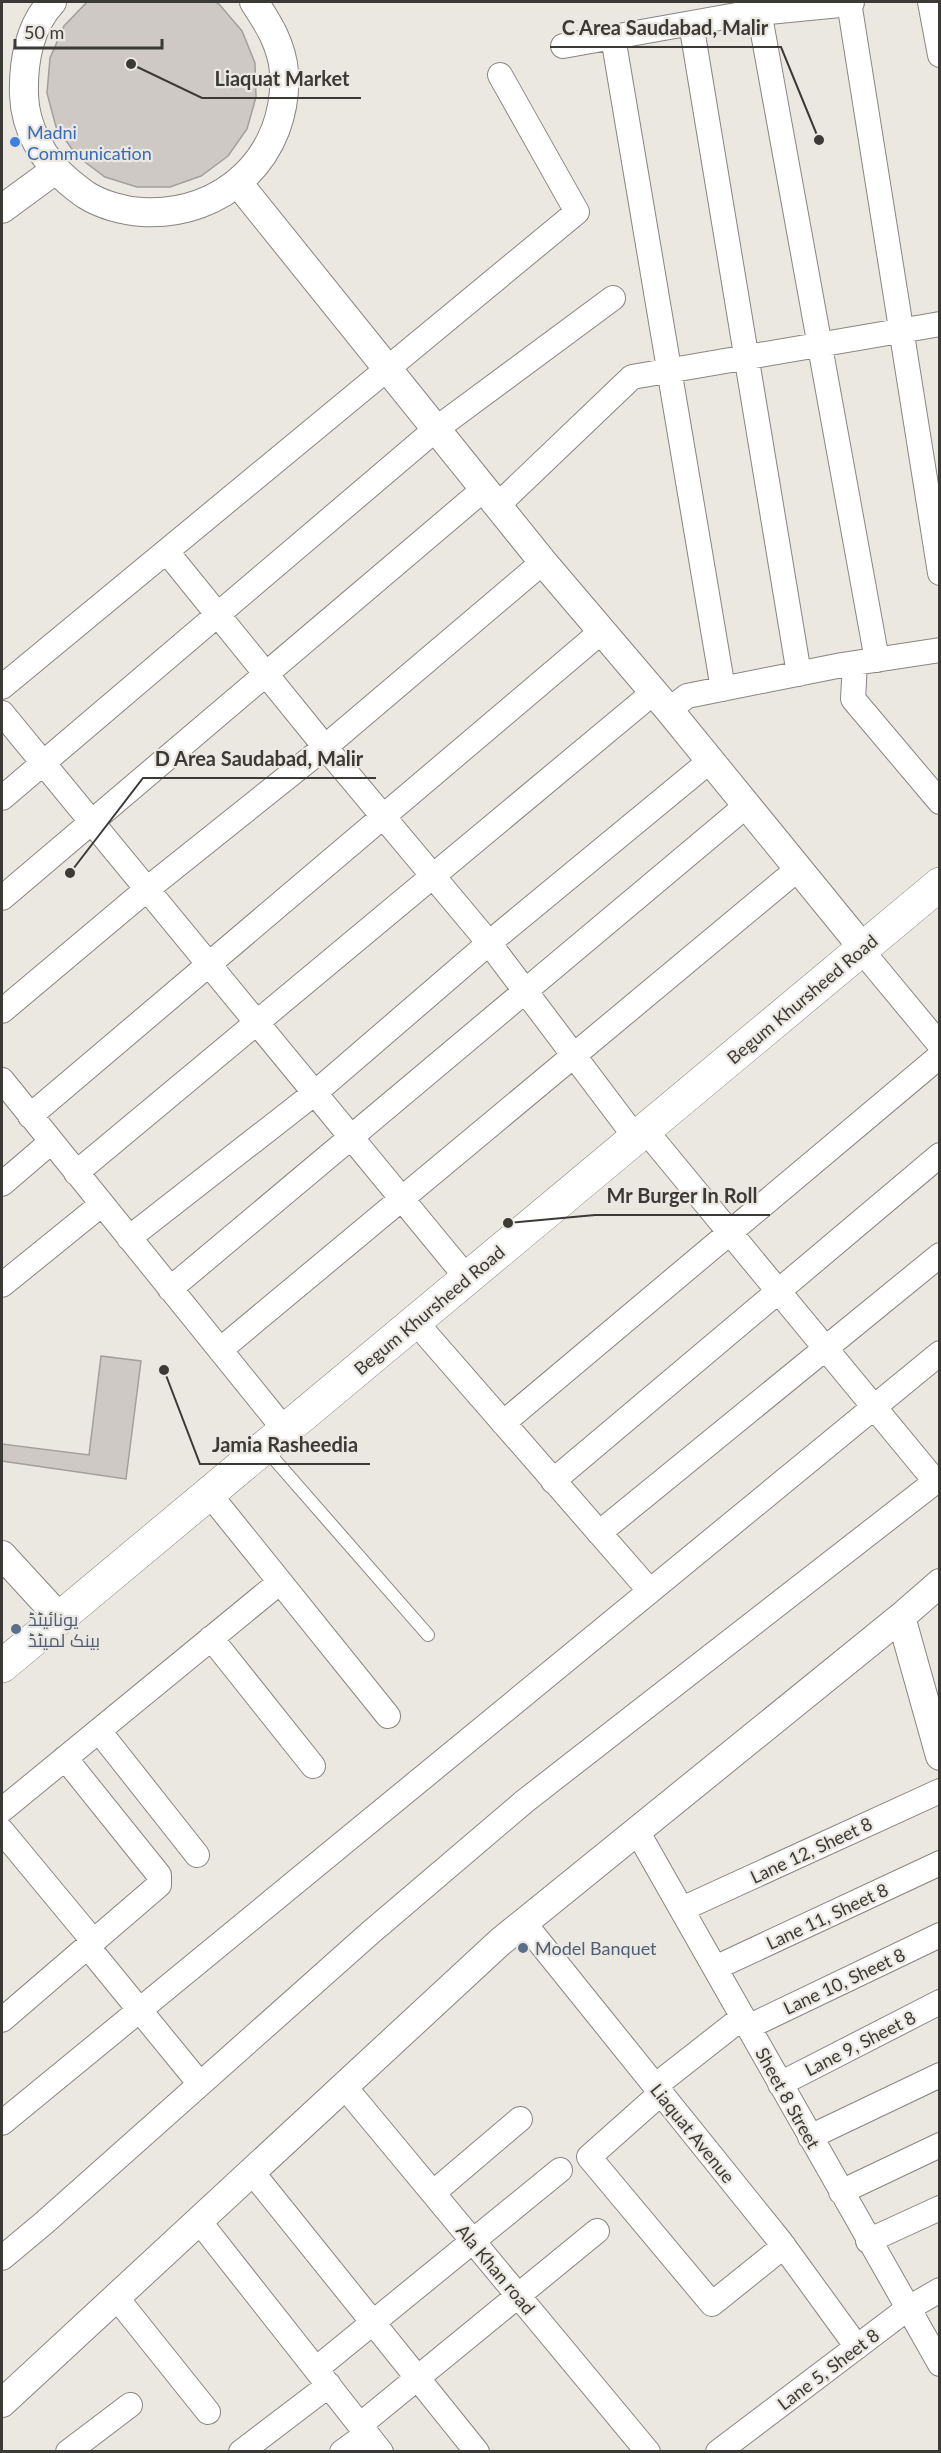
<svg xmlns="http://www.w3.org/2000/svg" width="941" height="2453" font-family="Lato,Cairo,sans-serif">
  <rect width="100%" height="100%" fill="#ebe7e1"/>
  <path fill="#cec9c4" stroke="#a39f9a" stroke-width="1.5" d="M87,2H215L219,4L242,31L255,63L256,97L247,129L228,156L201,176L170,187H137L105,177L77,156L56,127L47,93L50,58L64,26Z
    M101,1356L141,1361L126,1479L2,1461V1444L89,1455Z"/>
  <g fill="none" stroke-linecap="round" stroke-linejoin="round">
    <g stroke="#898580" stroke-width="14">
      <path id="service" d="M275,1460L428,1635"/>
    </g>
    <g stroke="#898580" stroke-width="26">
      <path id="minor" d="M849,2L940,573
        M930,2L940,55
        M691,23L799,674
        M613,37L723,689
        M563,46L759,11L877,660
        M498,505L632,377L940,324
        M167,552L325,747L489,943L636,1138
        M855,663L853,699L940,802
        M2,687L577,212L500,75
        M669,710L687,696L842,665L940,650
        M2,713L467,1278
        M2,798L436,429L613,298
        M2,898L484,489
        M872,963L940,1045
        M2,1011L146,890L325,747L543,562
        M2,1080L284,1429
        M30,1116L602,631
        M655,1142L936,1482
        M76,1173L654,692
        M2,1184L51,1142
        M129,1238L316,1092L489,943L711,760
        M2,1285L102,1204
        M170,1289L747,805
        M426,1334L650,1591
        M220,1350L799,868
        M503,1423L940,1056
        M553,1481L940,1155
        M219,1506L388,1716
        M599,1533L940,1255
        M211,1638L313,1766
        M99,1731L197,1855
        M2,1810L280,1582
        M2,1831L94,1942
        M637,1831L940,2364
        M682,1909L940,1791
        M524,1923L780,2241L857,2347
        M88,1947L200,2084
        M715,1968L940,1863
        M2,2020L159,1885V1875L65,1758
        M748,2027L940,1935
        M780,2084L940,2002
        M344,2086L648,2452
        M655,2086L743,2017
        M661,2093L589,2157L712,2304L784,2246
        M2,2123L940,1353
        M810,2137L940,2075
        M252,2172L477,2452
        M841,2192L940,2145
        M433,2193L520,2119
        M199,2221L381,2452
        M868,2241L940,2208
        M2,2258L44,2223L370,1933L525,1801L940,1478
        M116,2297L208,2412
        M316,2369L560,2170
        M360,2425L597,2231
        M68,2452L130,2405
        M241,2452L329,2385
        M342,2452L367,2434
        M718,2452L907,2309L940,2290"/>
    </g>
    <g stroke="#898580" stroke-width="30">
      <path id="tertiary" d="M52,2C29,26 23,63 24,95C25,128 43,160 68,181C74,186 80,191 86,195C102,205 124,211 142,212C224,217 289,155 284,72C282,45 268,23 254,2
        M757,2L759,11L850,2
        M238,183L543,562L669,710L863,948
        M2,209L55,170
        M2,1555L60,1618
        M901,1617L940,1756
        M2,2403L500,1942L901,1617L940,1583"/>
    </g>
    <g stroke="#898580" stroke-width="34">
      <path id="secondary" d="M2,1666L940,884"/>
    </g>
    <use href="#service" stroke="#fff" stroke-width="12"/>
    <use href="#minor" stroke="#fff" stroke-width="24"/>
    <use href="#tertiary" stroke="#fff" stroke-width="28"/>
    <use href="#secondary" stroke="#fff" stroke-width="33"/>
  </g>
  <circle fill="#3f7fe0" stroke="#ebe7e1" stroke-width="2" cx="15" cy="142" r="6"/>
  <g fill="#5c6f8a" stroke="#ebe7e1" stroke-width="2">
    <circle cx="16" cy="1629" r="6"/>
    <circle cx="523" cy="1948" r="6"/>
  </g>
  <g text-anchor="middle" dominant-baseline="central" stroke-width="4.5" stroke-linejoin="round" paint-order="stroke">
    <g font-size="18" fill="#366cbe" stroke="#ebe7e1" text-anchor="start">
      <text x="27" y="132">Madni<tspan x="27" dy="21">Communication</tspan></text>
    </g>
    <g font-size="18" fill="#3b3a37" stroke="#ebe7e1">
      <text transform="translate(802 999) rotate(-40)">Begum Khursheed Road</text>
      <text transform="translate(429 1310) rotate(-40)">Begum Khursheed Road</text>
      <text transform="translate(811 1850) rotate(-25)">Lane 12, Sheet 8</text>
      <text transform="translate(827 1916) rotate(-25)">Lane 11, Sheet 8</text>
      <text transform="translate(844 1981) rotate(-25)">Lane 10, Sheet 8</text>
      <text transform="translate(860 2043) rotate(-27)">Lane 9, Sheet 8</text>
      <text transform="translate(788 2098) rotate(61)">Sheet 8 Street</text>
      <text transform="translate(693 2133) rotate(51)">Liaquat Avenue</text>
      <text transform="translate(496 2269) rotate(50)">Ala Khan road</text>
      <text transform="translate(828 2369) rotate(-37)">Lane 5, Sheet 8</text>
    </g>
    <g font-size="18" fill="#4e5e75" stroke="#ebe7e1" text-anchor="start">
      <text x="28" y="1619">یونائیٹڈ<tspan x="28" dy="21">بینک لمیٹڈ</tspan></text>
      <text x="535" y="1948">Model Banquet</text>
    </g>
  </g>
  <path fill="none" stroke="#3b3a37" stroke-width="2" d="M819 140L781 47H550M131 64L202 98H361M70 873L143 778H376M508 1223L595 1215H770M164 1370L200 1464H370"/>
  <g fill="#3b3a37" stroke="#ebe7e1" stroke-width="2">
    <circle cx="819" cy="140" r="6"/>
    <circle cx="131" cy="64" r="6"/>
    <circle cx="70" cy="873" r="6"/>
    <circle cx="508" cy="1223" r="6"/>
    <circle cx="164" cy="1370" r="6"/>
  </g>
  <g font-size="20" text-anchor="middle" font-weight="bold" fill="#3b3a37" stroke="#ebe7e1" stroke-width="4.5" stroke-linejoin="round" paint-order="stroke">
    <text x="665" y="35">C Area Saudabad, Malir</text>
    <text x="282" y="86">Liaquat Market</text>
    <text x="259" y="766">D Area Saudabad, Malir</text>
    <text x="682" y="1203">Mr Burger In Roll</text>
    <text x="285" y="1452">Jamia Rasheedia</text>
  </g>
  <rect width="941" height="2453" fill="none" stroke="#3b3a37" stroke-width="6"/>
  <path d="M15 39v9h147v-9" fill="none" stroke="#3b3a37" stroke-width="3"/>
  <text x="24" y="39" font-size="18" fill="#3b3a37" stroke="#ebe7e1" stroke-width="4.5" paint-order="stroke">50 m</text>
</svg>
